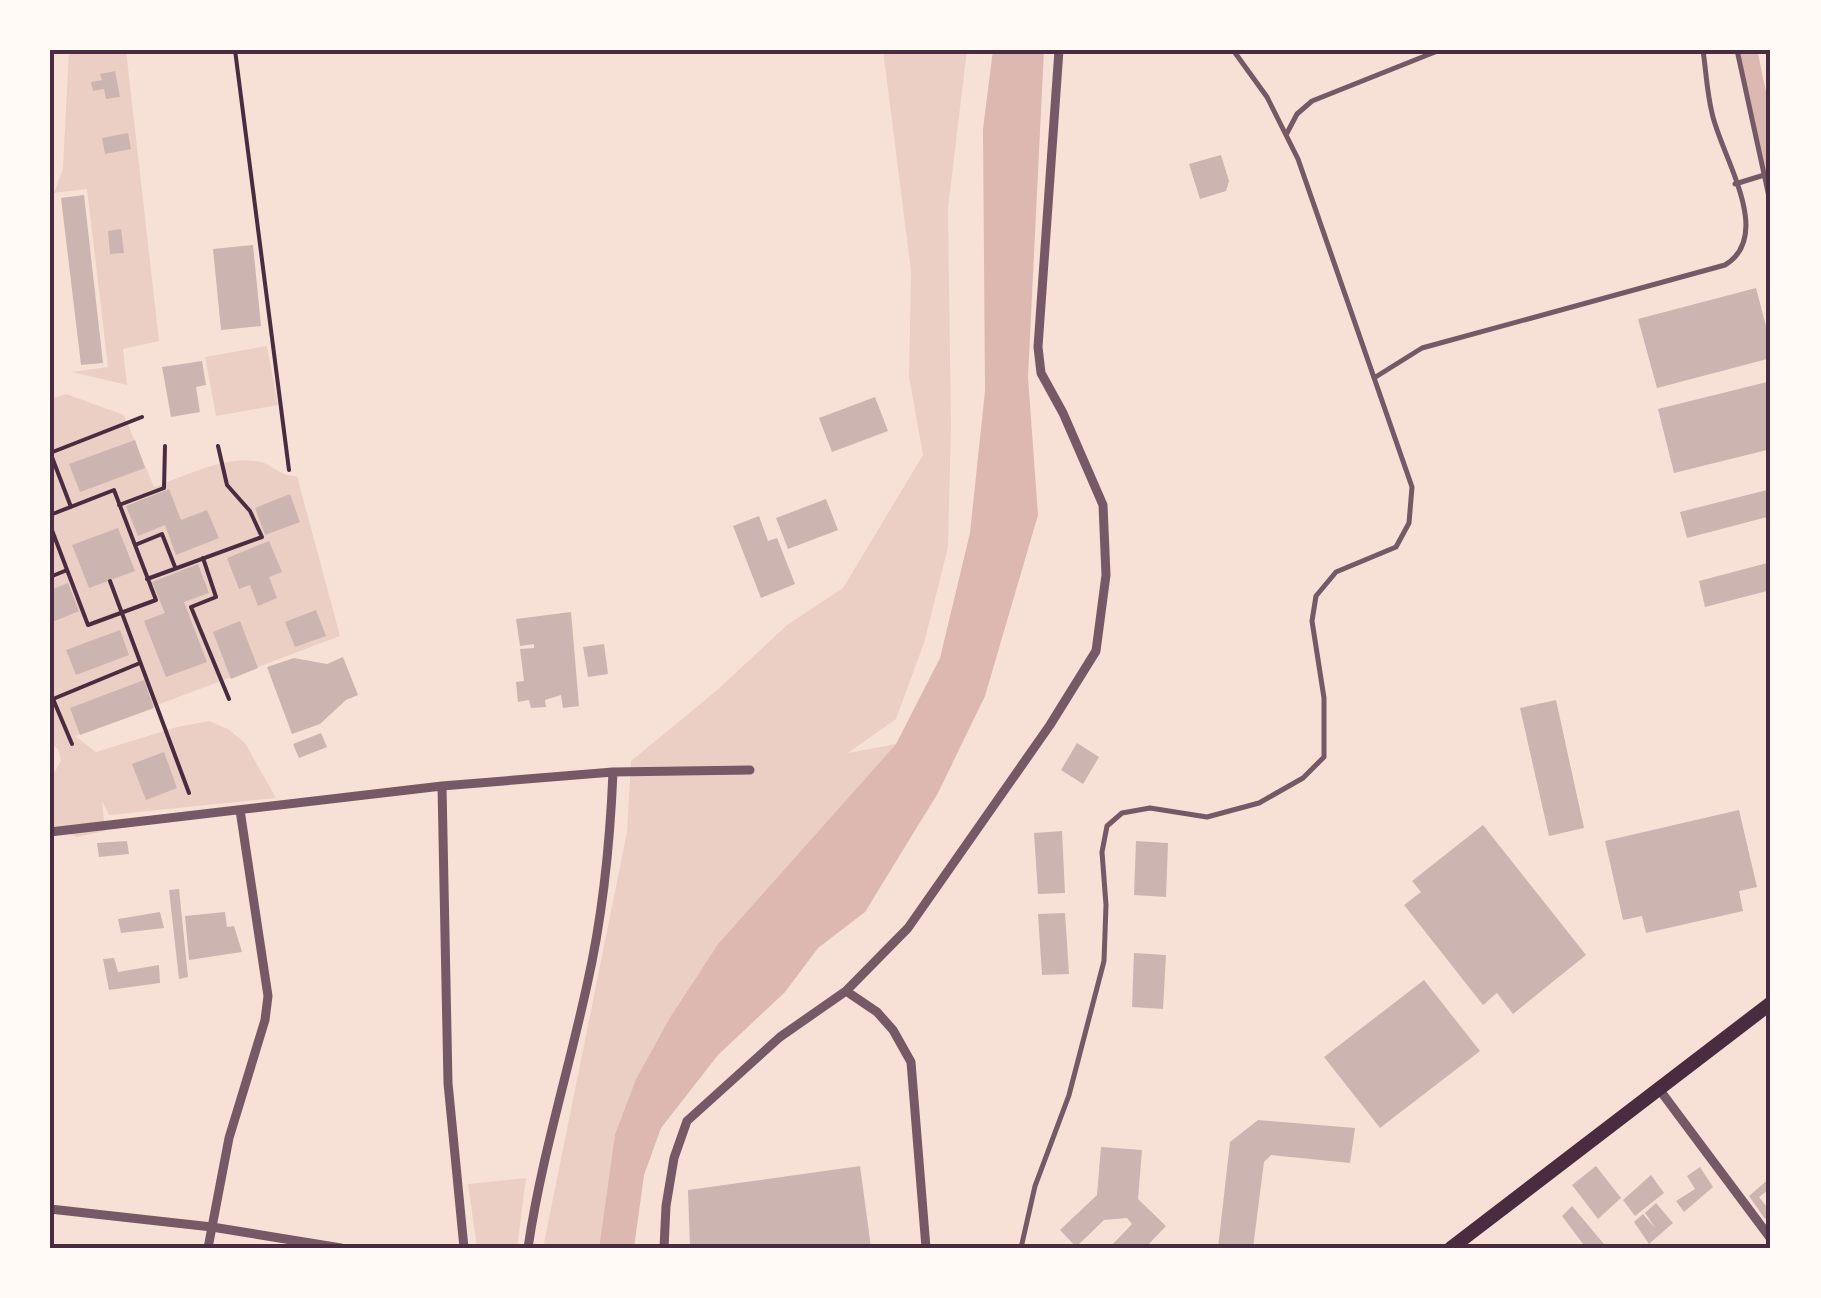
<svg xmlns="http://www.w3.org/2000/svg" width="1821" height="1298" font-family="Helvetica,sans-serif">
  <rect width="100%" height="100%" fill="#f7e1d7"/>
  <path fill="#ebcfc5" d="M69,50H126L159,341L123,349L127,385L72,372L108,367L87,189L54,193L63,168Z
    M883,50H967L948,208L951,426L948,547L924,643L896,719L848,753L896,744L718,944L669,1019L636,1079L615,1134L599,1248H543L627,832L631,761L716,691L787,625L843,588L923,455L909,377L911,271Z
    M267,346L278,405L216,416L205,357Z
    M66,394L124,415L154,487C186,476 227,454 261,462C275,466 281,477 297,476L340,636L75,736L96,752L177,727L209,721L228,729L245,743L276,798L109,815L102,801L105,831L77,837L50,826V780L61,761L58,749L50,744V399Z
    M526,1178L517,1248H477L468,1184Z"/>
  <path fill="#dcb8b0" d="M993,50H1044L1028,377L1038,515L985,696L938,793L865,912L818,948L785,992L718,1055L661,1128L644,1175L634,1248H599L615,1134L636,1079L669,1019L718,944L896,744L940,658L970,533L985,391L983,129Z"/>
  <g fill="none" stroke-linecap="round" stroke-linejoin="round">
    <path stroke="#dcb8b0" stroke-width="20" d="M1747,50L1771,164"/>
  </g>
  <path fill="#ccb4b1" d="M115,71L120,97L106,99L104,89L93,91L91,82L102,80L100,74Z
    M128,133L131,149L105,154L102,138Z
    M1221,155L1229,181L1226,191L1200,199L1189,164Z
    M84,195L103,363L81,365L61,198Z
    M121,229L124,253L110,254L108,231Z
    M253,245L261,326L221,330L213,249Z
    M1756,288L1771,345V358L1657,388L1638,319Z
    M202,361L206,385L196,387L200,412L171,417L162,367Z
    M1771,381V449L1674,473L1658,409Z
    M875,397L888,431L832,452L819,418Z
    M135,440L145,468L80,492L69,464Z
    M169,489L181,520L207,510L219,538L176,555L165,525L138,536L126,506Z
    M1771,489V516L1687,538L1680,512Z
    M290,494L300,522L265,535L255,508Z
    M826,499L838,530L788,549L776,518Z
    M759,516L768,541L777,538L795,584L761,598L733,526Z
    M118,528L135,571L89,588L72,545Z
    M269,541L282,572L269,577L277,598L258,606L250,585L239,589L227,558Z
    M1771,562V590L1705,607L1699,581Z
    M198,564L209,593L184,602L207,662L166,677L144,621L165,613L152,582Z
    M68,583L79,611L50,623V590Z
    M316,610L326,636L295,647L285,622Z
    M571,612L579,706L563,708L561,695L545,700L546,707L531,708L529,700L518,702L516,682L524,681L520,649L534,648V644L520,646L516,619Z
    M240,621L258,668L231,679L213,632Z
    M120,630L129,655L76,675L66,650Z
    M604,644L608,674L588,677L583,647Z
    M343,657L358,695L346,700L320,724L292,734L267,667L294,658L327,664Z
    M144,680L154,708L80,735L70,708Z
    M1556,700L1584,828L1549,836L1520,708Z
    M321,733L327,747L299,758L293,744Z
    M1077,743L1099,757L1083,784L1061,770Z
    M164,752L177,788L146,800L132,764Z
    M1739,810L1757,887L1739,891L1743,911L1646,933L1642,916L1623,920L1605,841Z
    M1483,825L1586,955L1513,1014L1497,993L1483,1005L1404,905L1421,892L1412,881Z
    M1062,831L1065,893L1038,894L1034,833Z
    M127,841L129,854L99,857L97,843Z
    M1136,841L1168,843L1166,897L1134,895Z
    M179,889L188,977L179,979L169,890Z
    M160,912L164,928L121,933L118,919Z
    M225,912L227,927L234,926L242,952L189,960L185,916Z
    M1065,913L1069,974L1042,975L1038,914Z
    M1134,953L1166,955L1163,1009L1132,1007Z
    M114,958L118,972L159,965L160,983L109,990L103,959Z
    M1424,980L1480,1051L1380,1128L1324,1057Z
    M1258,1120L1355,1128L1350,1163L1271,1155L1264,1162L1253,1248H1218L1230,1142Z
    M1101,1147L1142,1150L1138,1199L1166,1226L1145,1248H1109L1132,1224L1127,1218L1104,1220L1076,1247L1060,1230L1097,1195Z
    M860,1166L871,1248H690L688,1190Z
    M1596,1166L1621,1198L1598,1219L1572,1185Z
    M1700,1167L1713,1187L1684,1212L1676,1201L1695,1189L1687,1176Z
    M1651,1175L1664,1193L1635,1216L1623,1200Z
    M1771,1177V1188L1759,1197L1771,1212L1765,1219L1749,1196Z
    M1656,1203L1673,1223L1649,1244L1634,1222L1643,1214L1656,1229L1645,1213Z
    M1572,1206L1604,1244L1599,1248H1586L1562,1216Z"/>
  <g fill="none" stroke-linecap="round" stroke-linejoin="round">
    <path stroke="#4a2c40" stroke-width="4" d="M235,50L289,470
      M50,452L71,507
      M50,453L142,417
      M119,505L164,488L165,446
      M50,515L114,490L156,600L88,625L50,525
      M135,545L162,534L175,567
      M203,558L216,597L191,607L229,699
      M50,577L67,570
      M147,579L262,537L250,511L227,485L218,446
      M110,581L189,793
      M72,744L53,699L140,663"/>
    <path stroke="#755966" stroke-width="5" d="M1737,50L1771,206
      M1286,135L1297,114L1312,101L1440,50
      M1735,184L1761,176
      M1374,378L1422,348L1725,265C1775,235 1721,156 1712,113C1707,93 1706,71 1703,50
      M1021,1248L1035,1186L1069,1095L1104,961L1106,905L1102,852L1107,826L1122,813L1150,808L1207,817L1259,803L1303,778L1324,757V698L1312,621L1316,596L1336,572L1396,547L1409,523L1412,487L1298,159L1267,97L1233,50"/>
    <path stroke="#755966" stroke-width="9" d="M442,786L448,1083L464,1248
      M50,832L442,786L613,772L750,770
      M846,991L877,1012L893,1030L911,1062L926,1248
      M1659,1089L1771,1239
      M50,1209L212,1227L341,1248
      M208,1248L229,1138L265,1020L268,996L240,810
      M528,1248C541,1159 568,1073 587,985C603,915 610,844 613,772
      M664,1248L666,1206L674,1158L687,1121L780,1037L846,991L908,928L1050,725L1096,651L1106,575L1103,505L1063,413L1041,373L1038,347L1059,50"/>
    <path stroke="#4a2c40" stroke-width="14" d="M1451,1248L1771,1003"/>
  </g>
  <rect width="1821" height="1298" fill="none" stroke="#fffaf5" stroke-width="105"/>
  <rect x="52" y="52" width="1716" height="1194" fill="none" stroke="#4a2c40" stroke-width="4"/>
</svg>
